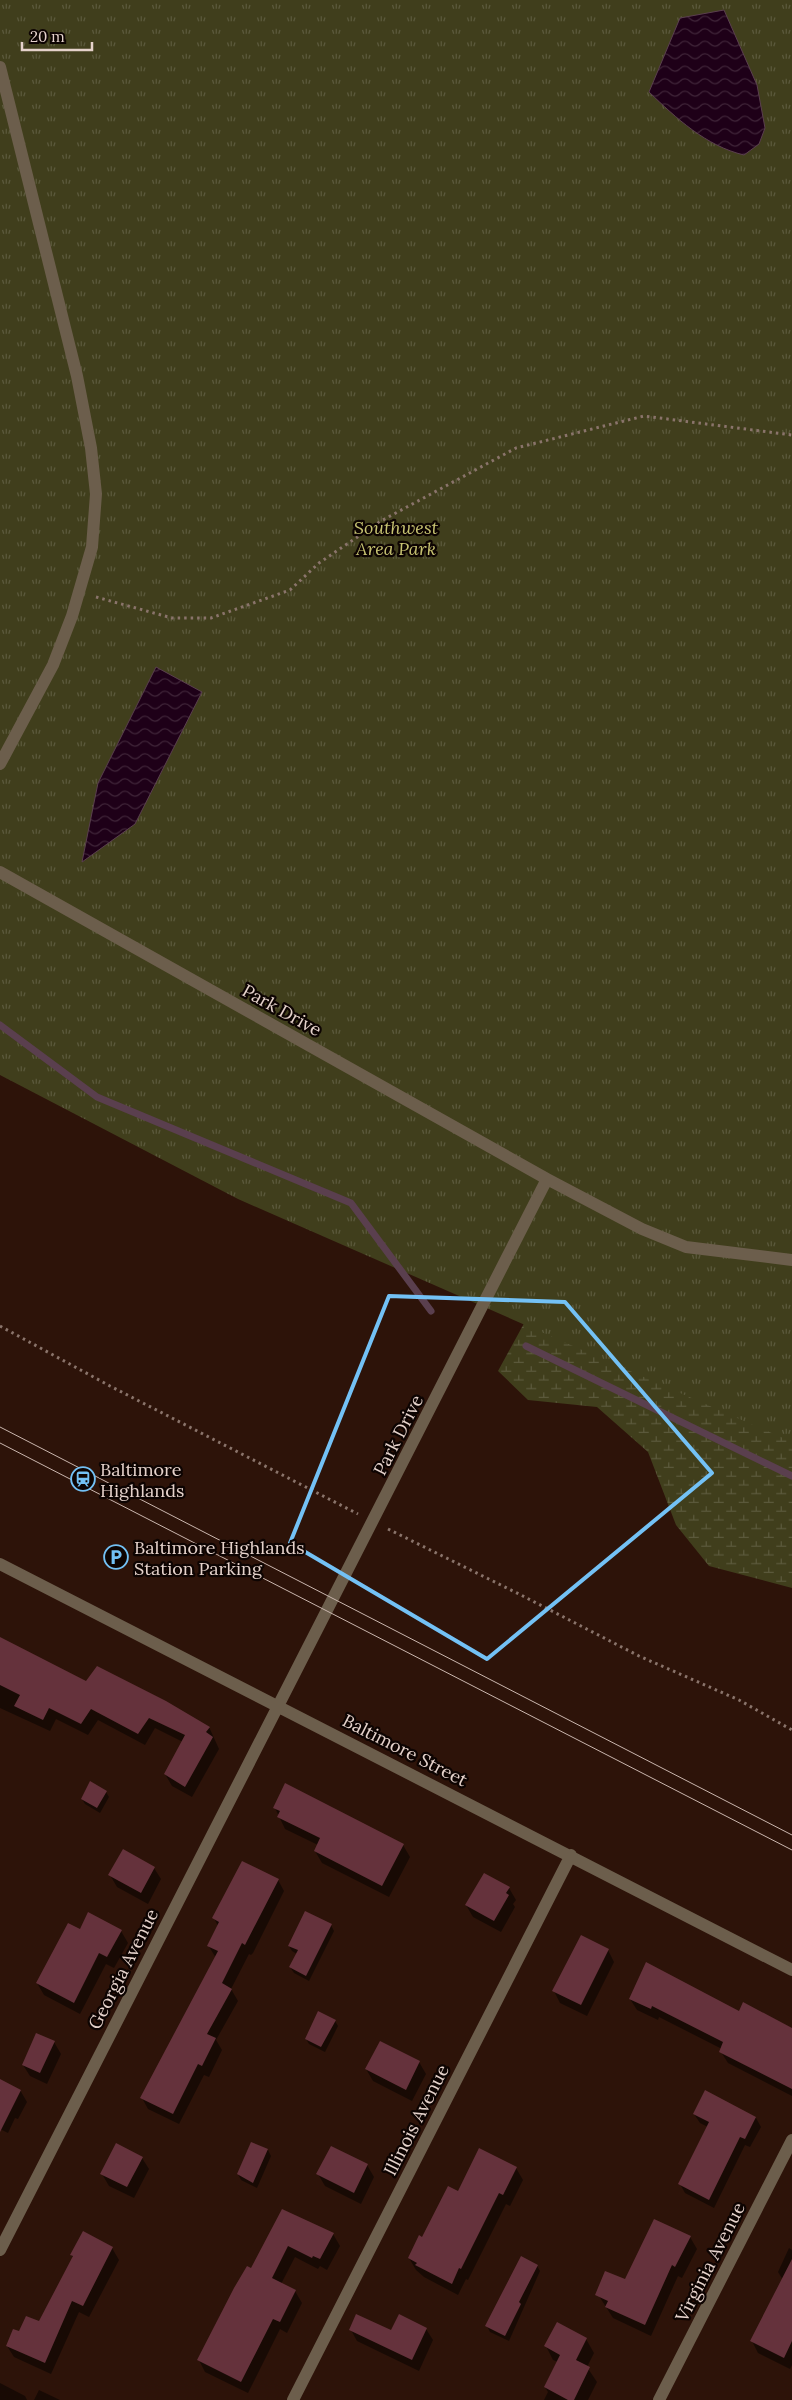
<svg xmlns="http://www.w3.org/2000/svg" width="792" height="2400" font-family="Lora,serif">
  <defs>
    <pattern id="wetland-marsh" width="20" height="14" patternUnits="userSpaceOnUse" patternTransform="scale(1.25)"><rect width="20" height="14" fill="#403e1c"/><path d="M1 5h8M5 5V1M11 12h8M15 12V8" fill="none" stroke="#5b593c"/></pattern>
    <pattern id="park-tufts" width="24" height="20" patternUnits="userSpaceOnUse" patternTransform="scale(1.25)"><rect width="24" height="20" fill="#403e1c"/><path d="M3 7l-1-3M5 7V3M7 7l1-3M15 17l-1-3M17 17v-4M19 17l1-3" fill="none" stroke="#5b593c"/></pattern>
    <pattern id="water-waves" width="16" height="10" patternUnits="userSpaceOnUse" patternTransform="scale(1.25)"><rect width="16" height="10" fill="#1e0018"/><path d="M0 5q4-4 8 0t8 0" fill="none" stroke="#3f2438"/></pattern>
  </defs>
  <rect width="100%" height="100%" fill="#2d1309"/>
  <path fill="url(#wetland-marsh)" d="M792,1290V1588L709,1566L676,1525L648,1452L597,1407L528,1400L498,1371L534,1305Z"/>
  <path fill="url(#park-tufts)" d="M0,0H792V1442L238,1199L0,1075Z"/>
  <path fill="url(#water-waves)" stroke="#5a3f4e" d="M724,10L757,85L765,128L759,144L744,155C706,146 676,118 649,92L680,18Z
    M156,667L202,692L135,824L82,862L98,783Z"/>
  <path fill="#0007" d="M0,1638L86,1683L209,1727L219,1749L192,1797L172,1786L165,1774L183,1742L155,1728L145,1745L98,1720L88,1735L56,1719L50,1731L0,1708Z
    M106,1792L109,1797L100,1813L85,1804L82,1799Z
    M275,1808L403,1845L410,1857L389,1897L322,1863L315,1851L318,1845L285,1829Z
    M154,1868L161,1879L148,1904L117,1887L110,1875Z
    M278,1880L284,1891L253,1953L251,1955L249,1954L231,1989L238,2001L216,2040L222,2050L209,2077L204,2075L179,2124L148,2109L142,2098L216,1958L208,1945L218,1926L214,1918Z
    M509,1888L516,1900L513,1904L515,1907L501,1932L473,1917L466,1905Z
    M331,1925L334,1931L309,1981L294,1973L290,1967L297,1954L292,1951L289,1946Z
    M80,1930L121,1931L128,1943L114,1968L106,1964L80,2014L44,1995L37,1983Z
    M608,1950L614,1962L587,2016L560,2003L554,1991Z
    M630,1999L739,2013L792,2029V2096L728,2063L721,2052L722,2049L659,2017L658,2020L637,2010Z
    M335,2021L338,2026L325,2052L309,2044L306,2039Z
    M54,2042L61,2054L47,2084L30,2076L23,2065Z
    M380,2042L419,2062L426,2074L412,2101L373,2081L366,2069Z
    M0,2081L20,2090L27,2102L18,2119L15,2118L8,2133L0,2129Z
    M694,2114L756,2118L761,2127L750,2147L745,2145L714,2208L685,2193L680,2184L708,2127L700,2123Z
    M252,2143L268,2150L271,2156L257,2188L241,2180L238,2174Z
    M142,2158L149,2169L134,2198L109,2186L102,2174Z
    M367,2165L374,2177L361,2204L325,2186L318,2174Z
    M516,2168L523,2180L510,2206L506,2204L468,2280L466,2279L458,2295L424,2277L416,2270L409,2258L423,2238Z
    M283,2210L333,2234L340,2246L327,2270L320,2266L318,2269L295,2257L281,2284L295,2291L302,2303L287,2333L280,2329L248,2393L205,2372L199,2360L252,2269Z
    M83,2233L112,2248L119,2260L89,2317L79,2312L51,2374L14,2357L7,2346L20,2333L40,2323L74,2258L71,2255Z
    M690,2237L697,2249L682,2278L678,2276L651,2336L613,2318L599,2296L626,2281Z
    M789,2248L792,2250V2365L790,2369L758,2353L752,2341L783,2280L778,2272Z
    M537,2266L540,2271L509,2341L490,2332L487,2326Z
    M426,2329L433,2340L419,2371L357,2341L351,2330L392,2332Z
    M586,2339L594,2353L587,2367L597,2382L588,2400H544L548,2392L545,2387L558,2362L553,2360L546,2346Z
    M0,2383L25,2396L27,2400H0Z
    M39,2390L60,2400H34Z"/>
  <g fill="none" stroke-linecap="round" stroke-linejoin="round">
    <path stroke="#5a3f4e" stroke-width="7" d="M0,1025L97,1097L351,1203L431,1311
      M526,1346L792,1476"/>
  </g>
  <path fill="#65323c" d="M0,1637L86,1681L97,1666L166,1701L210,1727L206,1732L213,1737L185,1787L164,1774L185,1735L149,1718L138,1734L91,1709L81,1724L49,1708L43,1720L14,1706L20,1695L0,1685Z
    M90,1781L107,1791L97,1808L81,1799Z
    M285,1783L404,1844L382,1886L314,1851L320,1838L277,1817L280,1811L273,1808Z
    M123,1849L155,1867L141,1893L108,1875Z
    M242,1861L279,1879L247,1941L245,1945L242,1943L222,1983L232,1989L207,2034L216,2038L202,2066L198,2064L173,2114L140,2098L218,1951L207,1946L219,1922L212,1918Z
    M484,1873L510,1887L506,1893L509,1895L494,1921L465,1905Z
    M305,1911L332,1924L306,1976L289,1967L298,1950L288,1946Z
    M88,1912L122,1930L107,1957L99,1953L74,2003L36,1983L68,1923L80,1929Z
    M581,1935L609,1949L581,2005L552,1991Z
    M646,1962L739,2011L743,2002L792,2028V2089L719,2052L723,2042L652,2006L651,2009L629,1999Z
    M318,2011L336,2020L321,2047L305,2039Z
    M36,2033L55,2041L40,2073L22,2065Z
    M380,2041L420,2061L406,2090L365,2069Z
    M0,2079L21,2090L0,2132Z
    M705,2090L756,2117L745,2139L740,2137L709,2200L678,2184L709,2122L693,2114Z
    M251,2142L268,2149L253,2183L237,2174Z
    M116,2143L143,2157L127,2187L100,2174Z
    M331,2146L368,2164L354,2193L316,2174Z
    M479,2148L517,2167L503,2195L499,2193L461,2269L459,2268L452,2284L415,2265L417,2263L408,2258L419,2235L422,2237L448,2186L458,2191Z
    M282,2209L334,2233L320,2259L313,2256L312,2258L288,2246L272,2278L296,2290L280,2322L273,2319L241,2382L197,2360L234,2288L247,2266L251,2268Z
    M654,2219L691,2236L675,2267L672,2265L645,2325L605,2307L608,2301L595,2295L605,2271L625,2279Z
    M83,2231L113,2247L83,2306L72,2301L45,2363L6,2346L13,2329L19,2331L26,2316L39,2321L73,2256L70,2255Z
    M521,2256L538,2265L519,2302L521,2304L505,2336L485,2326Z
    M792,2259V2341L784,2358L750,2341Z
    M356,2314L391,2330L399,2314L427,2328L412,2360L349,2330Z
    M557,2322L587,2338L576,2360L590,2367L574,2400H568L544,2387L560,2355L544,2346Z"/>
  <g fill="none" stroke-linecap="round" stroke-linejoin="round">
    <path stroke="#8a746b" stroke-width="3" stroke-dasharray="2.5 4" stroke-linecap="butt" d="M96,597L172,618H211L290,590L319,563L381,521L516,448L644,416L792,435
      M0,1326L110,1386L358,1514
      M388,1529L519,1594L639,1656L739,1700L792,1730"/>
    <path stroke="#6c5e4c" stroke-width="12" d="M0,67L77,376L91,448L96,494L92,547L72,616L53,665L0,764
      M0,872L547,1179L642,1229L686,1247L792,1260
      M0,1564L792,1970
      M0,2250C182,1893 366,1536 547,1179
      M293,2400L571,1855
      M659,2400L792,2140"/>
    <path stroke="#cab6ae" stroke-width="1" d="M0,1427L792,1835
      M0,1443L792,1850"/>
  </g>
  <path fill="none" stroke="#73c1f5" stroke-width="4" stroke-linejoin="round" d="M389,1296L565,1302L712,1473L487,1659L290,1543Z"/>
  <defs>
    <g id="station-ring" transform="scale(1.25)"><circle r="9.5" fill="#0d0402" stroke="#73c1f5" stroke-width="1.5"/><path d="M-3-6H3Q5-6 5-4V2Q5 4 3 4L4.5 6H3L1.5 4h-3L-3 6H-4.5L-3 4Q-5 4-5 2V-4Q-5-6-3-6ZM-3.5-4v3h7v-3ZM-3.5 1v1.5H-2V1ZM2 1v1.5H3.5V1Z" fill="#73c1f5"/></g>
    <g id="parking-ring" transform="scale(1.25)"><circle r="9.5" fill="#0d0402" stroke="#73c1f5" stroke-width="1.5"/><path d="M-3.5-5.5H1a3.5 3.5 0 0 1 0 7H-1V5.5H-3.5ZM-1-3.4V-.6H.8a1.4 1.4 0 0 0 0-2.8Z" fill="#73c1f5"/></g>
  </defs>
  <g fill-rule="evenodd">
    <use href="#station-ring" x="83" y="1479"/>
    <use href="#parking-ring" x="116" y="1557"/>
  </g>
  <g text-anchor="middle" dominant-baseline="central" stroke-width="4.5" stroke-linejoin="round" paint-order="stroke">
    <g font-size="18" font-style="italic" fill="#c7c372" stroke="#0d0402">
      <text x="396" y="527">Southwest<tspan x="396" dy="21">Area Park</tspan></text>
    </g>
    <g font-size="18" fill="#e5d2cb" stroke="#0d0402">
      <text transform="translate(282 1010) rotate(29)">Park Drive</text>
      <text transform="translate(398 1435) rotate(-63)">Park Drive</text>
      <text transform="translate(405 1750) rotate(27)">Baltimore Street</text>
      <text transform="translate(123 1969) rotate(-63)">Georgia Avenue</text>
      <text transform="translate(416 2120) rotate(-63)">Illinois Avenue</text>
      <text transform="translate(710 2262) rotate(-63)">Virginia Avenue</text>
    </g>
    <g font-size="18" fill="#e5d2cb" stroke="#0d0402" text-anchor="start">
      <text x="100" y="1469">Baltimore<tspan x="100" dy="21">Highlands</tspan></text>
      <text x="134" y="1547">Baltimore Highlands<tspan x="134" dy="21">Station Parking</tspan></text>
    </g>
  </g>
  <path d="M22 42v8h70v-8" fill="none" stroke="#e5d2cb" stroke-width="2.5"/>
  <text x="30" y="42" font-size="15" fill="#e5d2cb" stroke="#0d0402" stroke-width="4" paint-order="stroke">20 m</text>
</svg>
